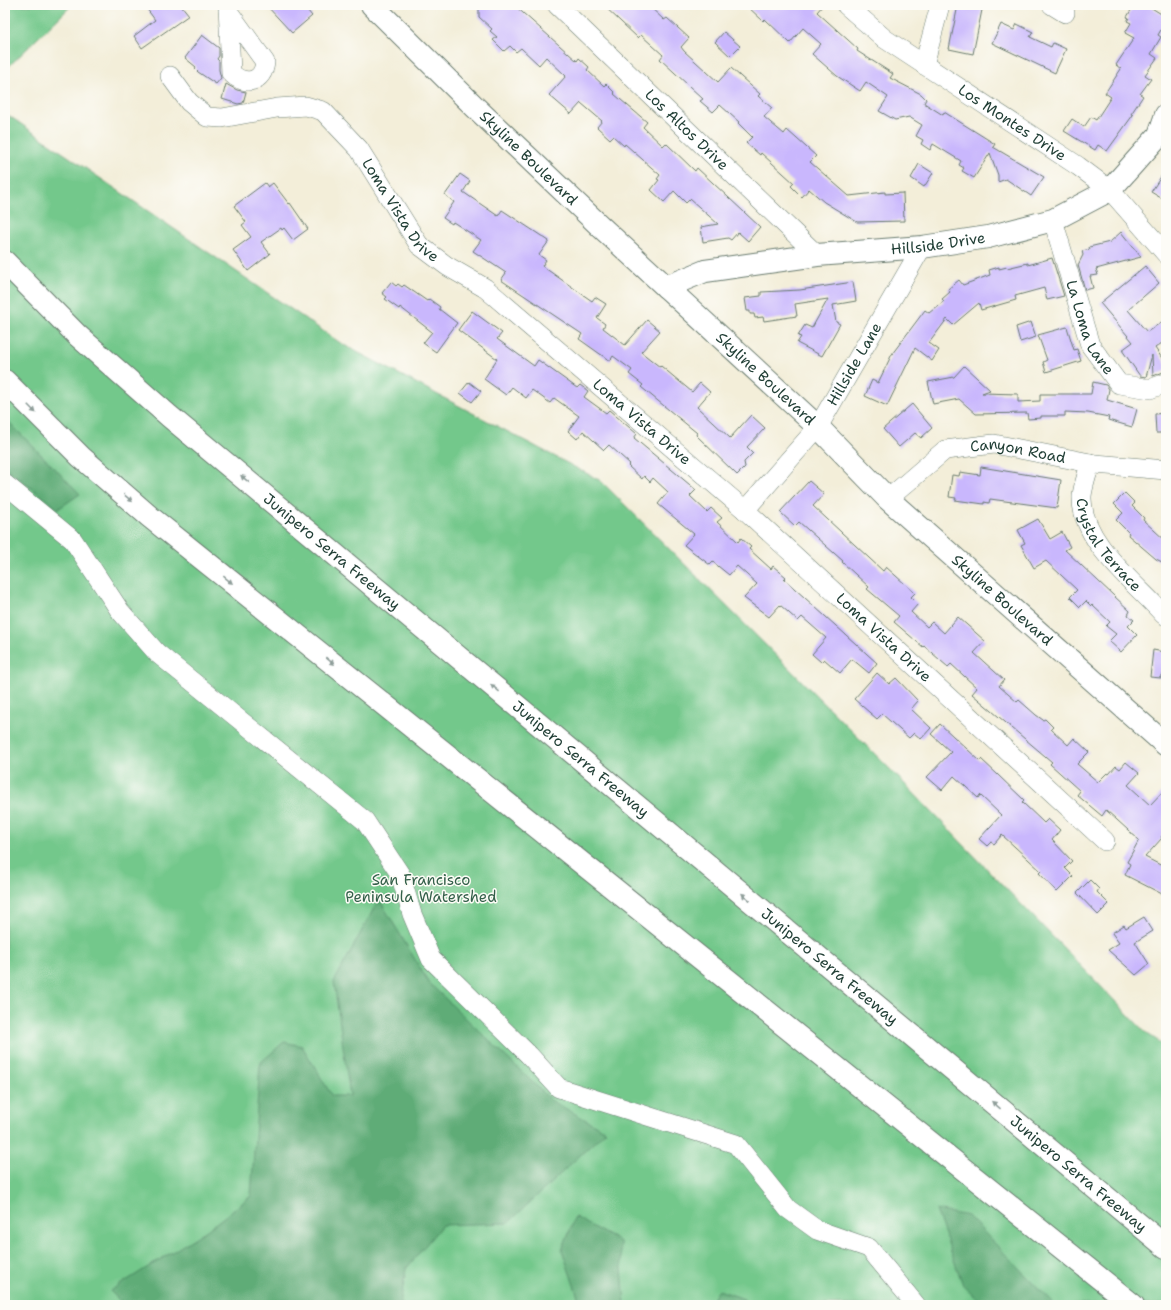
<svg xmlns="http://www.w3.org/2000/svg" width="1171" height="1310" font-family="'Shantell Sans',sans-serif">
  <rect width="100%" height="100%" fill="#fdfcf7"/>
  <filter id="ink" filterUnits="userSpaceOnUse"><feTurbulence type="fractalNoise" baseFrequency=".025" numOctaves="2"/><feDisplacementMap in="SourceGraphic" scale="8" xChannelSelector="R" yChannelSelector="G"/><feConvolveMatrix kernelMatrix="1 2 1 2 8 2 1 2 1" color-interpolation-filters="sRGB"/></filter>
  <filter id="wash" filterUnits="userSpaceOnUse"><feTurbulence type="fractalNoise" baseFrequency=".012" numOctaves="4" result="noise"/><feDisplacementMap in="SourceGraphic" scale="16" xChannelSelector="R" yChannelSelector="G"/><feGaussianBlur stdDeviation="0.9" result="paint"/><feColorMatrix in="noise" values="0 0 0 0 0 0 0 0 0 0 0 0 0 0 0 0 0 1.4 0 .05"/><feComposite in="paint" operator="in"/></filter>
  <g filter="url(#wash)">
    <rect width="100%" height="100%" fill="#f3eed9"/>
    <path fill="#73c88b" stroke="#498260" d="M5,5H72L5,70Z
      M5,113L342,344L601,481L897,776L1146,1033L1166,1046V1305H5Z"/>
    <path fill="#5eac77" stroke="#3e7456" d="M5,418L80,494L58,509L5,467Z
      M379,899L429,983L552,1101L606,1131L508,1223L442,1225L406,1269L400,1305H124L110,1291L207,1230L251,1196L260,1063L284,1042L302,1046L332,1096H350L334,982Z
      M936,1210L968,1216L1055,1305H984L963,1285Z
      M575,1217L620,1242L625,1305H576L579,1300L562,1250Z
      M719,1290L744,1299L743,1305H709Z"/>
    <g id="blocks">
      <path fill="#c9b7fd" d="M144,5H181L189,15L142,48L134,36L155,20Z
        M266,5H303L312,16L292,33Z
        M479,5H514L577,61L579,58L589,67L587,70L604,86L606,84L615,93L614,94L647,122L643,127L663,146L666,143L695,171L697,168L760,227L748,241L738,232L731,240L728,238L703,242L701,227L718,224L690,199L686,203L674,191L664,202L651,190L659,180L657,179L660,175L625,144L624,146L613,136L610,139L597,127L602,121L581,103L571,114L549,95L566,76L546,57L539,65L521,48L516,52L510,46L504,51L493,40L497,37L490,31L492,29L479,17Z
        M603,5H648L664,20L667,18L689,38L681,47L684,51L718,82L731,68L760,94L758,96L772,108L764,117L784,134L787,130L816,156L810,162L849,196L885,192V194L903,193L904,221L857,222L824,202L809,189L802,197L791,186L794,183L761,153L760,155L746,143L752,137L738,123L739,122L720,105L713,112L700,101L703,99L660,59L663,55L641,35L638,38Z
        M746,5H823L817,12L858,49L857,51L893,74L890,78L921,94L926,99L924,103L943,115L944,112L995,144L993,147L1044,177L1031,196L1006,179L998,182V175L990,153L974,178L962,171L964,168L959,165L961,161L933,144L930,150L921,144L923,140L916,136L922,125L909,117L895,120L879,111L888,97L866,82L860,91L837,76L812,54L821,44L803,28L790,43L765,19L763,21Z
        M958,5H983L973,54L949,49Z
        M1134,5H1147L1166,17V21L1158,35L1161,37L1151,54L1157,58L1145,75L1151,79L1140,94L1143,96L1131,114L1133,115L1107,151L1098,145L1095,150L1064,131L1072,119L1084,127L1091,117L1096,120L1111,97L1105,93L1121,69L1116,65L1134,38L1125,33L1131,23L1127,21L1129,18L1127,17Z
        M1001,24L1014,30L1017,24L1033,32L1030,37L1051,47L1053,43L1066,49L1055,73L992,43Z
        M724,32L740,46L730,56L715,42Z
        M202,35L219,48V56L217,59L219,61V70L221,78L216,84L198,72L195,69L196,67L185,58Z
        M226,84L237,90L246,92L243,103L238,104L222,99Z
        M919,164L933,173L924,187L911,178Z
        M1166,169V201L1151,192Z
        M460,174L470,181L463,192L498,216L502,210L549,241L539,255L546,260L542,266L592,301L595,297L606,304L597,318L605,324L603,328L625,345L647,320L660,331L641,352L660,367L661,366L692,392L700,383L710,392L697,407L730,438L751,415L765,428L747,447L753,453L744,462L745,467L737,475L696,435L697,433L641,387L643,385L629,374L632,370L613,356L610,361L579,339L582,334L501,280L506,273L473,251L481,240L453,222L452,224L443,218L454,202L445,195Z
        M265,183L268,187L273,183L289,204L290,203L308,229L293,240L284,228L282,230L281,228L261,242L270,254L248,271L233,250L251,237L242,225L246,222L234,206Z
        M1121,232L1141,257L1096,269L1098,275L1090,276L1093,288L1085,290L1078,265L1083,255L1082,251L1090,249L1089,247L1110,242Z
        M1052,258L1064,296L1047,300L1044,288L1015,296L1016,300L981,310L979,303L953,325L947,319L929,343L939,350L932,361L915,348L887,406L865,396L872,380L878,383L892,354L925,310L929,313L944,301L942,299L950,292L948,289L959,280L963,285L990,275L989,270L999,267V269L1007,267V268L1028,263V265Z
        M1145,266L1159,283L1128,310L1147,332L1166,319V340L1155,348L1166,364V371L1153,376L1152,355L1146,377L1140,376L1122,350L1133,342L1100,303Z
        M391,282L396,286L398,284L402,287L404,285L427,301L429,299L440,307L439,309L457,323L436,352L423,343L432,332L400,307L399,309L385,299L387,297L382,293Z
        M853,282L856,301L833,305L836,322L840,324L822,356L797,343L801,337L798,336L805,325L812,328L828,299L795,304L797,316L764,321L763,317L755,318L754,314H750V311H747L745,298L761,296V292L800,290Z
        M472,311L502,333L497,339L534,366L538,360L577,388L580,385L588,391L584,397L606,413L609,410L637,434L634,438L696,490L690,496L707,512L711,508L722,518L717,522L738,542L741,538L751,547L749,549L771,569L773,566L786,577L784,579L877,663L869,673L852,659L840,673L824,659L821,662L812,654L826,638L802,617L798,621L780,605L769,617L744,598L757,584L737,566L729,575L713,562L710,565L684,545L694,534L658,504L668,492L653,478L650,482L644,476L642,479L628,466L630,464L609,445L604,450L583,431L577,439L568,431L579,416L554,398L550,403L532,390L526,398L512,387L506,395L484,379L497,359L458,330Z
        M1031,322L1036,337L1020,342L1016,327Z
        M1067,327L1074,350L1077,349L1081,361L1046,372L1043,362L1047,360L1038,335Z
        M964,366L990,390L982,393L1018,394V402L1040,401V394H1091L1093,382L1106,385L1109,389L1107,400L1137,409L1132,427L1108,420L1109,417L1088,413L1065,412V416H1041V418L1028,419L1027,413L976,414L959,399L933,404L928,382L954,377Z
        M469,382L481,391L472,402L460,393Z
        M912,404L932,428L921,438L915,433L899,447L883,429Z
        M1166,413V433H1156L1155,414Z
        M981,467L1061,480L1057,508L990,499L989,503L984,502V504L955,500L956,498L949,497L952,475L959,476L960,472L980,475Z
        M809,481L824,494L813,506L883,571L886,567L915,593L911,597L918,604L911,612L927,627L932,622L944,633L958,617L985,641L974,653L1004,680L999,686L1017,702L1019,700L1036,715L1043,720L1045,719L1053,727L1051,729L1068,745L1074,738L1089,752L1077,764L1098,782L1107,773L1109,774L1116,766L1120,769L1126,762L1139,773L1128,785L1150,805L1166,788V831L1161,837L1162,838L1145,857L1166,868V896L1125,875L1130,864L1127,862L1139,840L1106,810L1102,816L1077,795L1080,791L1050,764L1052,762L972,694L977,688L951,664L948,667L924,646L923,647L894,622L899,616L867,589L869,587L842,562L843,561L799,522L795,526L780,512Z
        M1125,493L1135,503L1132,506L1144,518L1143,520L1166,541V564L1156,559L1128,535L1129,533L1116,520L1123,513L1114,504Z
        M1038,519L1050,539L1062,532L1070,547L1065,550L1130,611L1128,615L1134,620L1128,626L1137,635L1121,652L1109,641L1116,634L1106,626L1110,622L1092,605L1091,606L1086,601L1080,607L1070,597L1077,590L1046,561L1034,568L1021,545L1025,543L1018,530Z
        M1153,650L1164,652L1166,654V675H1161V678L1150,677Z
        M877,673L889,684L896,678L918,701L911,709L931,728L921,739L914,733L909,738L882,714L877,719L854,699Z
        M940,724L980,761L981,759L998,775L1024,800L1022,802L1044,823L1048,819L1060,830L1052,840L1072,861L1065,868L1073,876L1057,892L1039,873L1041,871L1002,835L994,844L991,842L987,846L979,839L1001,815L980,795L978,798L954,776L942,790L927,777L951,752L931,734Z
        M1090,880L1099,889L1097,892L1109,904L1098,915L1077,893Z
        M1144,917L1153,931L1135,942L1149,964L1136,975L1108,950L1119,943L1112,933L1124,925L1126,928Z"/>
    </g>
  </g>
  <g filter="url(#ink)">
    <use href="#blocks" fill-opacity="0" stroke="#697b6e" stroke-width="1"/>
    <g fill="none" stroke-linecap="round" stroke-linejoin="round">
      <g stroke="#697b6e" stroke-width="20">
        <g id="minor">
          <path d="M228,5L231,73C245,86 263,83 265,62L228,11"/>
          <path id="s1" d="M557,5L817,255"/>
          <path id="s2" d="M846,5L885,39L1078,166L1110,190L1166,254"/>
          <path d="M1052,5L1065,13"/>
          <path d="M924,65L940,5"/>
          <path id="s3" d="M170,76L189,102L207,117L222,118L277,108L306,106L323,111L359,149L419,245L447,266L485,288L745,510L1105,841"/>
          <path id="s4" d="M1053,220L1090,345L1119,384L1150,389L1166,383"/>
          <path id="s5" d="M1090,463C1088,473 1083,485 1082,496C1080,542 1136,583 1164,615"/>
          <path d="M5,484L73,540L120,611L157,653L365,821L400,874L412,914L431,959L529,1055L559,1088L736,1144L788,1209L817,1230L869,1248L916,1305"/>
          <path id="s6" d="M888,499L945,450L994,444L1095,464L1166,470"/>
          <path id="s7" d="M745,510L818,427L922,247"/>
        </g>
      </g>
      <g stroke="#697b6e" stroke-width="24">
        <g id="major">
          <path id="s8" d="M372,5L475,107L600,226L818,427L888,499L1166,745"/>
          <path id="s9" d="M666,287L705,271L817,255L922,247L988,237L1053,220L1110,190L1159,135L1166,115"/>
        </g>
      </g>
      <g stroke="#697b6e" stroke-width="24">
        <g id="highway">
          <path id="s10" d="M5,262L77,335L169,416L1166,1247"/>
          <path d="M5,381L81,457L150,517L1133,1305"/>
        </g>
      </g>
      <use href="#minor" stroke="#fff" stroke-width="19"/>
      <use href="#major" stroke="#fff" stroke-width="22"/>
      <use href="#highway" stroke="#fff" stroke-width="22"/>
    </g>
    <defs><path id="oneway-solid" d="M-6-.8H1V-3.2L6.5 0L1 3.2V.8H-6Z"/></defs>
    <g fill="#8f9e9a">
      <use href="#oneway-solid" transform="translate(32 409) rotate(45)"/>
      <use href="#oneway-solid" transform="translate(245 479) rotate(-140)"/>
      <use href="#oneway-solid" transform="translate(128 498) rotate(40)"/>
      <use href="#oneway-solid" transform="translate(228 580) rotate(39)"/>
      <use href="#oneway-solid" transform="translate(330 661) rotate(39)"/>
      <use href="#oneway-solid" transform="translate(495 688) rotate(-140)"/>
      <use href="#oneway-solid" transform="translate(746 897) rotate(-140)"/>
      <use href="#oneway-solid" transform="translate(996 1105) rotate(-140)"/>
    </g>
  </g>
  <g text-anchor="middle" dominant-baseline="central" stroke-width="3" stroke-linejoin="round" paint-order="stroke">
    <g font-size="15" fill="#1f3d34" stroke="#fdfcf7">
      <text stroke="none"><textPath href="#s2" startOffset="204">Los Montes Drive</textPath></text>
      <text stroke="none"><textPath href="#s1" startOffset="180">Los Altos Drive</textPath></text>
      <text stroke="none"><textPath href="#s8" startOffset="219">Skyline Boulevard</textPath></text>
      <text stroke="none"><textPath href="#s3" startOffset="300">Loma Vista Drive</textPath></text>
      <text stroke="none"><textPath href="#s9" startOffset="277">Hillside Drive</textPath></text>
      <text stroke="none"><textPath href="#s4" startOffset="114">La Loma Lane</textPath></text>
      <text stroke="none"><textPath href="#s7" startOffset="183">Hillside Lane</textPath></text>
      <text stroke="none"><textPath href="#s8" startOffset="543">Skyline Boulevard</textPath></text>
      <text stroke="none"><textPath href="#s3" startOffset="624">Loma Vista Drive</textPath></text>
      <text stroke="none"><textPath href="#s6" startOffset="149">Canyon Road</textPath></text>
      <text stroke="none"><textPath href="#s5" startOffset="91">Crystal Terrace</textPath></text>
      <text stroke="none"><textPath href="#s10" startOffset="437">Junipero Serra Freeway</textPath></text>
      <text stroke="none"><textPath href="#s8" startOffset="867">Skyline Boulevard</textPath></text>
      <text stroke="none"><textPath href="#s3" startOffset="948">Loma Vista Drive</textPath></text>
      <text stroke="none"><textPath href="#s10" startOffset="761">Junipero Serra Freeway</textPath></text>
      <text stroke="none"><textPath href="#s10" startOffset="1085">Junipero Serra Freeway</textPath></text>
      <text stroke="none"><textPath href="#s10" startOffset="1409">Junipero Serra Freeway</textPath></text>
    </g>
    <g font-size="15" fill="#34604a" stroke="#fdfcf7">
      <text x="421" y="880">San Francisco<tspan x="421" dy="17">Peninsula Watershed</tspan></text>
    </g>
  </g>
  <rect width="1171" height="1310" fill="none" stroke="#fdfcf7" stroke-width="20"/>
</svg>
